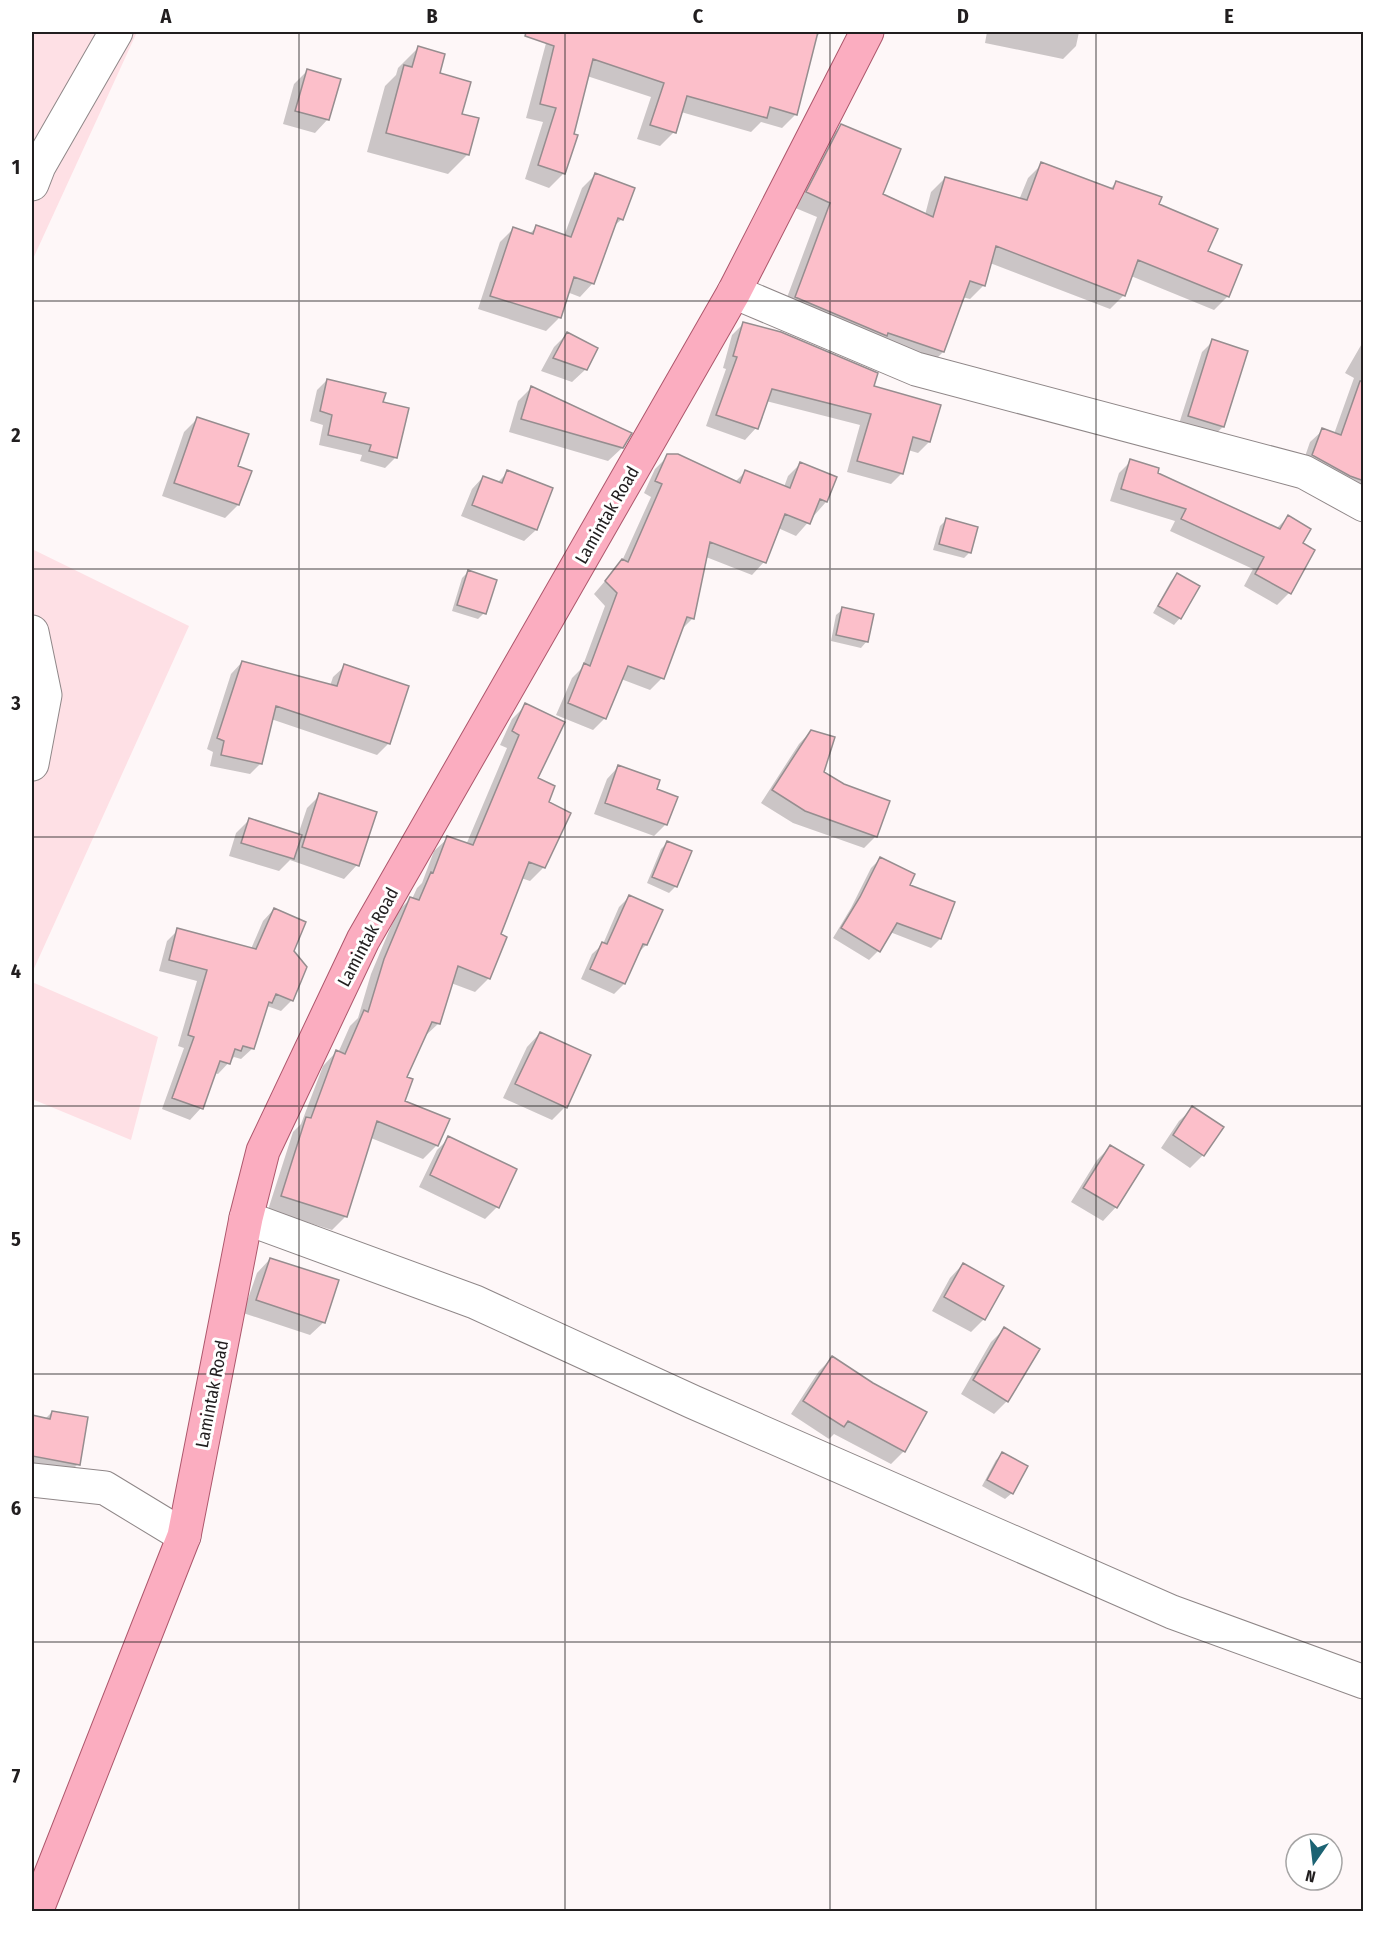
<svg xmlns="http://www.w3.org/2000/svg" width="1395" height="1943" font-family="'Fira Sans Condensed',sans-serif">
  <rect width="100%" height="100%" fill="#fef7f8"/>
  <path fill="#fee0e5" d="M32,32H137L32,261Z
    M32,549L189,626L32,973Z
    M32,982L158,1037L131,1140L32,1099Z"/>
  <path fill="#0003" d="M549,32H821L816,37L796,114L782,128L761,122L751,132L681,112L674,132L660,146L637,139L651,97L587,76L572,135L576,136L563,174L549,188L525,179L543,122L526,118Z
    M987,32H1079L1076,46L1063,59L985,43Z
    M418,48L439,74L460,115L468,154L448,174L367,152L385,86L396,75L398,68Z
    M307,71L328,119L315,133L283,124L294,84Z
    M842,125L881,195L925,215L931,192L945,178L1019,200L1028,178L1042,164L1110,189L1117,182L1157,204L1206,252L1228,296L1214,310L1131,276L1124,295L1110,309L990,263L984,285L970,299L962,297L943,352L929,366L782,311L817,217L793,207L828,139Z
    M595,175L622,219L613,227L593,283L580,297L567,292L559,318L546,331L478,309L500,242L513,229L529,234L537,227L564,236L582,188Z
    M743,324L873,387L929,442L918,453L908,450L902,473L891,484L847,472L860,425L766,401L756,428L745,440L706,426L726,369L723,368L732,335Z
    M567,334L586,369L572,382L541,371L554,347Z
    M1364,340V485L1354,494L1301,468L1310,442L1323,430L1334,434L1354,378L1345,373Z
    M1213,341L1246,352L1223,427L1212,437L1178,427L1202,352Z
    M327,380L382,403L395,458L385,468L360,461L362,455L319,445L323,425L310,421L317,390Z
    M531,388L622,448L608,461L509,432L518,401Z
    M198,418L236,467L238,505L225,518L162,496L184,432Z
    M668,456L735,482L745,472L784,487L788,476L800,464L826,502L796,536L778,528L764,562L752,575L706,557L693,618L680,631L662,678L650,690L621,679L605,718L593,730L556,715L572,678L582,668L605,606L594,594L622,561L651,497L644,493L655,469Z
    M1131,461L1276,529L1288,517L1301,543L1313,550L1289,593L1277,605L1244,586L1253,569L1170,531L1175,521L1110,501L1119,473Z
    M508,472L551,489L536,530L524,541L461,516L472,489L483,477L497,483Z
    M946,520L970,552L964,558L933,550L940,526Z
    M468,572L484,613L478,619L452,611L462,578Z
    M1177,575L1180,618L1174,625L1153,613L1171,581Z
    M843,609L867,641L861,648L831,641L836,615Z
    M242,662L330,686L333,677L345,666L407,686L388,744L377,755L271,719L261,763L250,774L210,766L213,752L207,749L231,674Z
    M526,705L536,779L547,803L544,867L530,881L521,878L499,935L505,937L488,979L475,992L451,983L439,1023L424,1037L405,1078L403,1102L437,1145L423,1159L371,1138L346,1216L332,1230L268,1210L293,1132L301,1124L323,1066L336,1052L338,1053L350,1026L358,1018L371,974L397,912L410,899H412L417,888L422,883L434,851L448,838L466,845L507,748L500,745L512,719Z
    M811,731L822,772L876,836L864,848L793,823L761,803L799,744Z
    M618,767L655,790L666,824L654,836L594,814L607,779Z
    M320,795L357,865L344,879L290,860L279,871L229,856L236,833L249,820L298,835L307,808Z
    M667,843L690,852L676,886L669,893L647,883L661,849Z
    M880,859L908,886L940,939L931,948L890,932L878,951L869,960L833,938L851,908L871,868Z
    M629,897L646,945L638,953L624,984L614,994L581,979L592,954L603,944L619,907Z
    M274,909L293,951L292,1000L281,1011L267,1006L253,1048L241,1059L234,1057L218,1074L214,1073L201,1108L190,1120L162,1109L184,1048L178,1046L197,981L159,971L167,941L178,930L251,949L263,921Z
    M540,1033L565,1107L552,1120L503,1098L527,1047Z
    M1193,1108L1203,1155L1190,1168L1161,1148L1179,1121Z
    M449,1138L497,1207L485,1219L419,1187L437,1150Z
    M1110,1147L1142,1165L1116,1207L1103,1221L1071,1202L1097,1160Z
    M270,1259L324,1322L310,1335L243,1313L257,1273Z
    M963,1264L984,1319L971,1332L932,1311L950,1278Z
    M1004,1329L1007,1401L994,1414L961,1394L991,1342Z
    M833,1357L904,1451L891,1464L834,1434L829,1439L791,1414L819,1371Z
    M52,1412L78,1464L66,1476L32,1469V1417L45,1419Z
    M1003,1454L1012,1493L1005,1499L982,1486L996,1460Z"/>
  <path fill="#fcbfca" stroke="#968d8f" stroke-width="1.5" d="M526,32H818L797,115L770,107L767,118L687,96L676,133L650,125L664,83L593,59L574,134L578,135L565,174L538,165L556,108L540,104L554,46L525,36Z
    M418,46L445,54L440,73L471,82L462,114L479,118L469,155L386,133L404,65L412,67Z
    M307,69L341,79L329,120L295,111Z
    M841,124L901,149L883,194L933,217L945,177L1027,200L1041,162L1113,189L1116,181L1162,197L1159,204L1218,229L1208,251L1242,265L1229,297L1138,260L1125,296L996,246L985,286L970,281L944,352L888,333L887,336L795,297L830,203L806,192Z
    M595,173L635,188L623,220L618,218L594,284L574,277L561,318L490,296L513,227L533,234L536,225L571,237Z
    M743,322L781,332L878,373L874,386L941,405L930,442L913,437L903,474L857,461L871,414L772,389L758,429L716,415L737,357L733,356Z
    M567,332L598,348L587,370L553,358Z
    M1212,339L1248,351L1224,427L1188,416Z
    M327,379L386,393L383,402L409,408L397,458L369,451L371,445L328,435L332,415L320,411Z
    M1360,381H1364V481L1350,476L1312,455L1322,428L1341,435Z
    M531,386L632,433L623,448L521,419Z
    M197,417L249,434L238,466L252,471L239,505L174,483Z
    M667,454H678L740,483L745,470L790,488L800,462L837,477L827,502L820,499L810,524L785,514L766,563L710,542L694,619L687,617L664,679L628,666L606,719L568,703L584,663L590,666L617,593L605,581L622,559L628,562L662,484L655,481Z
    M1130,459L1159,468L1158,473L1280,529L1288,515L1311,529L1303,543L1315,550L1291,594L1255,574L1264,557L1181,519L1186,509L1121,489Z
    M507,470L553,488L537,530L472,505L483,476L502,483Z
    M946,518L978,527L971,553L939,544Z
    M468,570L497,580L486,614L457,605Z
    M1177,573L1200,586L1181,619L1158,606Z
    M842,607L874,614L868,642L836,635Z
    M242,661L337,686L344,664L409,686L390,744L276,706L262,764L221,755L224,741L217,738Z
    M525,703L565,722L538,778L555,786L549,802L571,813L545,868L529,862L501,934L507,937L490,979L458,966L440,1024L432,1022L407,1077L413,1079L405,1101L450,1119L438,1146L377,1121L347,1217L281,1196L306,1117L311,1118L336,1050L345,1054L364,1010L368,1012L384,959L410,897L419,900L431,872L433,873L447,836L473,845L519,735L512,731Z
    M811,730L835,737L824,772L844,784L890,801L877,837L805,811L772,790Z
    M618,765L660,780L657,789L678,797L667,825L605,803Z
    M319,793L377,812L359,866L302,847Z
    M249,818L302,835L294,859L241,843Z
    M667,841L692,851L677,887L652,877Z
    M880,857L915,874L910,885L955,902L941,939L897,923L880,952L841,928L860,897Z
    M629,895L663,910L647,945L643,944L625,984L590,969L602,942L607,944Z
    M274,908L306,922L294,951L307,967L293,1001L276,994L272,1003L269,1002L254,1049L243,1046L241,1051L235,1049L230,1064L220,1061L203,1109L172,1098L194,1037L188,1035L207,970L169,960L177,928L256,949Z
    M540,1032L591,1055L567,1108L515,1084Z
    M1192,1106L1224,1127L1204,1156L1173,1135Z
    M448,1136L517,1169L499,1208L430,1175Z
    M1110,1145L1144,1165L1117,1208L1083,1188Z
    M270,1258L339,1280L325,1323L256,1300Z
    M963,1263L1004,1286L985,1320L944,1297Z
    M1004,1327L1040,1349L1008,1402L973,1380Z
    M832,1356L873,1383L927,1412L905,1452L848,1421L844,1427L803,1401Z
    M52,1411L88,1417L80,1465L32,1456V1415L50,1419Z
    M1002,1452L1028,1466L1013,1494L987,1480Z"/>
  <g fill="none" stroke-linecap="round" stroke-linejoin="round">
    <g stroke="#8f8788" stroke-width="35">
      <path id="minor" d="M32,184L39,166L116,32
        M734,292L916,369L1304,472L1364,505
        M32,632L45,695L32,764
        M246,1218L475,1302L693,1402L1172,1612L1364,1682
        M32,1480L105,1488L184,1536"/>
    </g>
    <g stroke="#ad576c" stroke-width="35">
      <path id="major" d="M36,1912L184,1536L246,1218L263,1151L363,940L734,292L867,32"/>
    </g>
    <use href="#minor" stroke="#fff" stroke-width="33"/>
    <use href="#major" stroke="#fbadc0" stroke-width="33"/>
  </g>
  <path fill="none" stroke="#211e1f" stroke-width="1.5" stroke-opacity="0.55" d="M299,32V1912M565,32V1912M830,32V1912M1096,32V1912M32,301H1364M32,569H1364M32,837H1364M32,1106H1364M32,1374H1364M32,1642H1364"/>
  <g text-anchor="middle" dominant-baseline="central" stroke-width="6" stroke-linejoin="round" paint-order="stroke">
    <g font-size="18" fill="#211e1f" stroke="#fff">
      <text transform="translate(607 515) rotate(-60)">Lamintak Road</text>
      <text transform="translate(368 937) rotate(-62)">Lamintak Road</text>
      <text transform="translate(212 1394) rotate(-79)">Lamintak Road</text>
    </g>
  </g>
  <rect width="1395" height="1943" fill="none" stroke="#ffffff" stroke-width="66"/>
  <g transform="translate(1314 1862) rotate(194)"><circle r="28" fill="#ffffff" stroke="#a6a5a5" stroke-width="1.5"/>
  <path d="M0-4.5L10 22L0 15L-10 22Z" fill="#1c6373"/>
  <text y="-9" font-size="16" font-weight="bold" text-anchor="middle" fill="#211e1f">N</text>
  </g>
  <rect x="33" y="33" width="1329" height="1877" fill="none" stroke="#211e1f" stroke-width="2"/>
  <g font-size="20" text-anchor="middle" font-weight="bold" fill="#211e1f">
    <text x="166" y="23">A</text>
    <text x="432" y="23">B</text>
    <text x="698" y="23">C</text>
    <text x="963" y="23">D</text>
    <text x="1229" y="23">E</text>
    <text x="16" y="174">1</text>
    <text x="16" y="442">2</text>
    <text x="16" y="710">3</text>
    <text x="16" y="978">4</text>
    <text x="16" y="1246">5</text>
    <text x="16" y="1515">6</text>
    <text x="16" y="1783">7</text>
  </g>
</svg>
